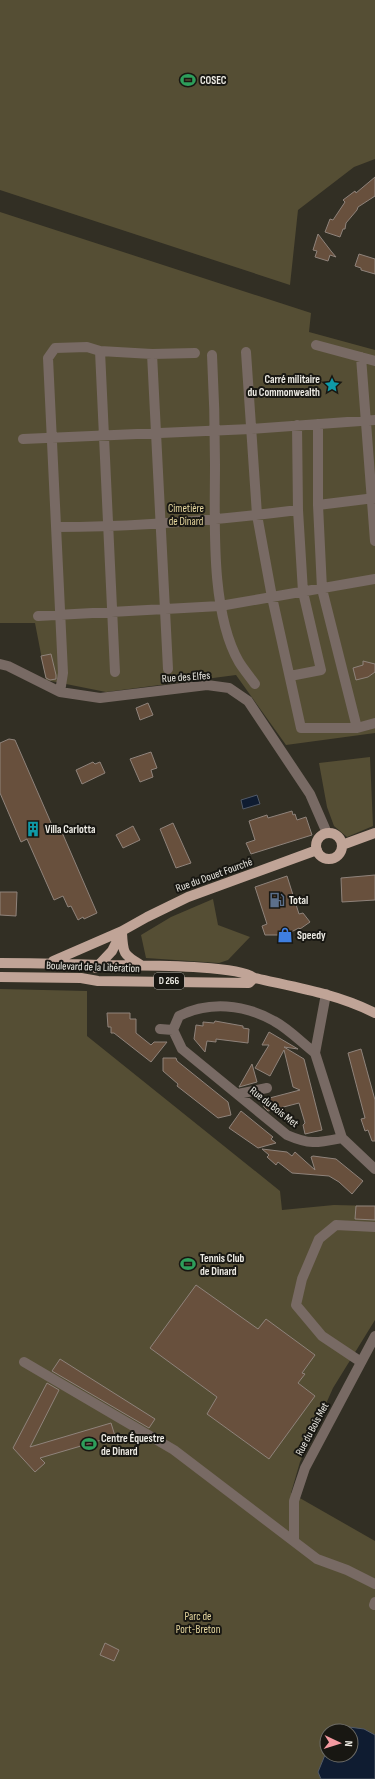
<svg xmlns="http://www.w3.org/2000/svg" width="375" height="1779" font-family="'Sofia Sans Condensed',sans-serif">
  <rect width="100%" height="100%" fill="#322f24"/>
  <path fill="#554e34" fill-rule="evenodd" d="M0,0H375V159L354,167L298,210L290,285L0,190Z
    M0,212L311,313L309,332L375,350V733L286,745L236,675L106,692L46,680L35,623H0Z
    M370,757L373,826L347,837L334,826L327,807L319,763Z
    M213,899L218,925L250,937L228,960L219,963L146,958L141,935L171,917Z
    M0,989L87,991V1036L280,1191L282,1210L334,1205L375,1206V1320L333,1388L300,1462L291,1493L375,1541V1779H0ZM327,1731H351V1755H327Z"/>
  <path fill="#0f1c31" stroke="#525a67" d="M257,795L260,804L243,809L241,800Z
    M349,1727L364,1729L375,1735V1779H321L318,1772L327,1750V1755H351V1731H341Z"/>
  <path fill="#68503d" stroke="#8f837b" d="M375,177V196L358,207L357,210L346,223L345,229H343L340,237L325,232L330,219L333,220L345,202L343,200L355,191L356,193Z
    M318,234L331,251L336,257L330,255L328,261L315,257L317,251L313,250Z
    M359,254L375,259V274L361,270V268L355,266Z
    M51,654L56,675V679L50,680L46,678L41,656Z
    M363,661L375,664V672L368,677L356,680L353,668L363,665Z
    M148,703L153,715L140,720L136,708Z
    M9,739L15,740L55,832L61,830L97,913L84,919L83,917L78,920L71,906L68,907L63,896L54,900L27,839L21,842L0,793V743Z
    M151,752L157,768L151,770L153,777L140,782L130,759Z
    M93,762L95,764L100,762L105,773L82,784L76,770Z
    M292,811L293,815L295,814L297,820L306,817L312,835L251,854L246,843L255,840L249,821L267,815L268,818Z
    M173,823L191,863L176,868L160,829Z
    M133,826L140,840L123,848L116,835Z
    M375,875V900L342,902L341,878Z
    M287,876L299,914L303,913L310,922L300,929L299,928L285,935H265L262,926L267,924L255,887Z
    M0,892H17L16,916L0,915Z
    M107,1013H130V1019H136V1033L151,1045L154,1042H167L151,1062L114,1033H111V1027H108Z
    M215,1021L243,1026V1028L249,1029L248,1043L216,1039V1042L207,1041L205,1052L194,1039L196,1025L203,1026V1022L214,1023Z
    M269,1032L298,1049L284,1047L304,1059L322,1130L305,1134L303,1125L305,1123L299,1103L268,1111L264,1107L262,1100L300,1090L293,1087L284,1050L270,1076L255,1068L269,1045H262Z
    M361,1049L375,1100V1141H372L368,1130L365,1131L361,1119L365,1118L348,1053Z
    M163,1058H176L177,1061L228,1102L231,1115L218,1118L177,1086L178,1084L163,1071Z
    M252,1064L257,1082L239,1087Z
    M241,1111L273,1137L271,1139L276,1143L258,1148L229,1128Z
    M262,1149L287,1152L292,1156L295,1152L315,1170L311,1157L313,1156L336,1159L363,1181L352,1194L339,1182L329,1176L292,1173L278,1162L276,1165L267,1157L269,1155Z
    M356,1206H375V1220L355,1219Z
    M196,1285L258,1329L266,1319L315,1355L302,1373L305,1374L298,1383L315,1396L269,1459L207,1414L217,1397L150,1348Z
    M60,1359L155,1419L149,1428L52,1371Z
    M47,1383L59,1390L30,1447L111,1423L115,1436L40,1458L45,1463L35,1472L13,1448Z
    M105,1643L119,1650L114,1661L100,1655Z"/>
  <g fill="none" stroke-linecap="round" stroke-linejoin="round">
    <path stroke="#786a64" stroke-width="10" d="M316,345L375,361
      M100,351L115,672
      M246,352L257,515L272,597L301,728H357L375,723
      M152,354L168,669
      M212,355C214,391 215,428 215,464C215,521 210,612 239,662C244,670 250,677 255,684
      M361,357L375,541
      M318,424V505L322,589L357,728
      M23,439L251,429L375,420
      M318,505L375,498
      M57,527C138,527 218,520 298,510
      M38,616L220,606L375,579
      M0,664L8,666L60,692L100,698L207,685L229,688L248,701L310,794L327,833
      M290,676L321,670L303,592L298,510L297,425
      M60,692L63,673L48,358L55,348L87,347L100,351L152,354L195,353
      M326,994L315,1053L342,1138L375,1169
      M160,1029L173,1030
      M315,1053C302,1043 289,1029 274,1021C244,1004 209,1001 179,1016L173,1030L182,1049L287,1135C310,1145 317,1143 342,1138
      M238,1094L267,1088
      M24,1362L174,1450L317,1559L347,1570L375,1584
      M361,1362L322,1336L296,1305L302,1279L319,1239L336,1225L375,1227
      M294,1541V1501L305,1468L375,1336
      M374,1605L375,1602"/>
    <path stroke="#c0a497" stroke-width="10" d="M316 846a13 13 0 1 1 26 0a13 13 0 1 1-26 0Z
      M342,845L375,833
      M122,933C123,953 123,955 141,965
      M53,961L122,931L147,917L188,897L317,850
      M0,963C35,963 69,964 104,965C130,966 238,964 254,978C296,987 337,994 375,1013
      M96,968L112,951L122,931
      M0,977L81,978L98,981L249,983L254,978"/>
  </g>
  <defs>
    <g id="stadium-bare" transform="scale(1.2)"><path d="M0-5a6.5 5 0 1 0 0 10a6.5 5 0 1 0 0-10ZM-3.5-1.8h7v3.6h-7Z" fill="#2e9e5b" stroke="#181712" stroke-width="2.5" paint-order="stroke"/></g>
    <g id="sight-bare" transform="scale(1.2)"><path d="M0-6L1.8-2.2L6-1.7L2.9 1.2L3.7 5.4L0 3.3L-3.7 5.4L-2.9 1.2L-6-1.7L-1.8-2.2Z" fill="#0f9aa8" stroke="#181712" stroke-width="2.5" paint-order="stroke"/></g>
    <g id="building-bare" transform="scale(1.2)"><path d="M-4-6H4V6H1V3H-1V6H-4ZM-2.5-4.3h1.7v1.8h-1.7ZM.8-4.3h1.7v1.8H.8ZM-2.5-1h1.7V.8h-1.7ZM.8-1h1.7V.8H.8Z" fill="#0f9aa8" stroke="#181712" stroke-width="2.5" paint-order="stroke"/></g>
    <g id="fuel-bare" transform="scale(1.2)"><path d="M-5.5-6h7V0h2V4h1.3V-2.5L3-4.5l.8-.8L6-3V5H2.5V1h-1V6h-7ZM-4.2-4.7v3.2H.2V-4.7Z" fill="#5c6f8a" stroke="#181712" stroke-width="2.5" paint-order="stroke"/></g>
    <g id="shop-bare" transform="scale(1.2)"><path d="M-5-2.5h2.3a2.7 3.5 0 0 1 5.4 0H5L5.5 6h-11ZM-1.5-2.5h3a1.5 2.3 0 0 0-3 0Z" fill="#3f7fe0" stroke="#181712" stroke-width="2.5" paint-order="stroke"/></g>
  </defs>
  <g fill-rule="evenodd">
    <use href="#stadium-bare" x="188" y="80"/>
    <use href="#sight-bare" x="332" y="385"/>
    <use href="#building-bare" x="33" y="829"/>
    <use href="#fuel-bare" x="277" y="900"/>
    <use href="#shop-bare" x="285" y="935"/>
    <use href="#stadium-bare" x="188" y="1264"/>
    <use href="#stadium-bare" x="89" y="1444"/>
  </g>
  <g text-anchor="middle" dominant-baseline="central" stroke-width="4" stroke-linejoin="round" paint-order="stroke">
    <rect fill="#181712" stroke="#adaba5" stroke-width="1" x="154" y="973" width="30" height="16" rx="3"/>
    <g font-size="10" font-weight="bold" fill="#edebe4">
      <text x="169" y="981">D 266</text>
    </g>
    <g font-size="11" font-weight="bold" fill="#edebe4" stroke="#181712" text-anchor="start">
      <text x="200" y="80">COSEC</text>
      <text x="320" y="379" text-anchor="end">Carré militaire<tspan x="320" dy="13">du Commonwealth</tspan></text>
      <text x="45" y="829">Villa Carlotta</text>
      <text x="289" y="900">Total</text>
      <text x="297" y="935">Speedy</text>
      <text x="200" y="1258">Tennis Club<tspan x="200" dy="13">de Dinard</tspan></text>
      <text x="101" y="1438">Centre Équestre<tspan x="101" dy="13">de Dinard</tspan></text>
    </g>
    <g font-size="11" fill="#e5d69e" stroke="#181712">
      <text x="186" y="508">Cimetière<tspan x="186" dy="13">de Dinard</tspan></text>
      <text x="198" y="1616">Parc de<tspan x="198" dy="13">Port-Breton</tspan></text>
    </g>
    <g font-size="11" fill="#edebe4" stroke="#181712">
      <text transform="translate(186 677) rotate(-4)">Rue des Elfes</text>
      <text transform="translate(214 875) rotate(-20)">Rue du Douet Fourché</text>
      <text transform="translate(93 967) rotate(2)">Boulevard de la Libération</text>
      <text transform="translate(274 1107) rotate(38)">Rue du Bois Met</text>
      <text transform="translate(312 1429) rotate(-62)">Rue du Bois Met</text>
    </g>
  </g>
  <g transform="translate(339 1743) rotate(94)"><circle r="19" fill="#181712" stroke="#6d6c66"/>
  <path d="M0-3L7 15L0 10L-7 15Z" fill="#f49aa1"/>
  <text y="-6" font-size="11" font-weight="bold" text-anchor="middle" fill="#edebe4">N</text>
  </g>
</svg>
